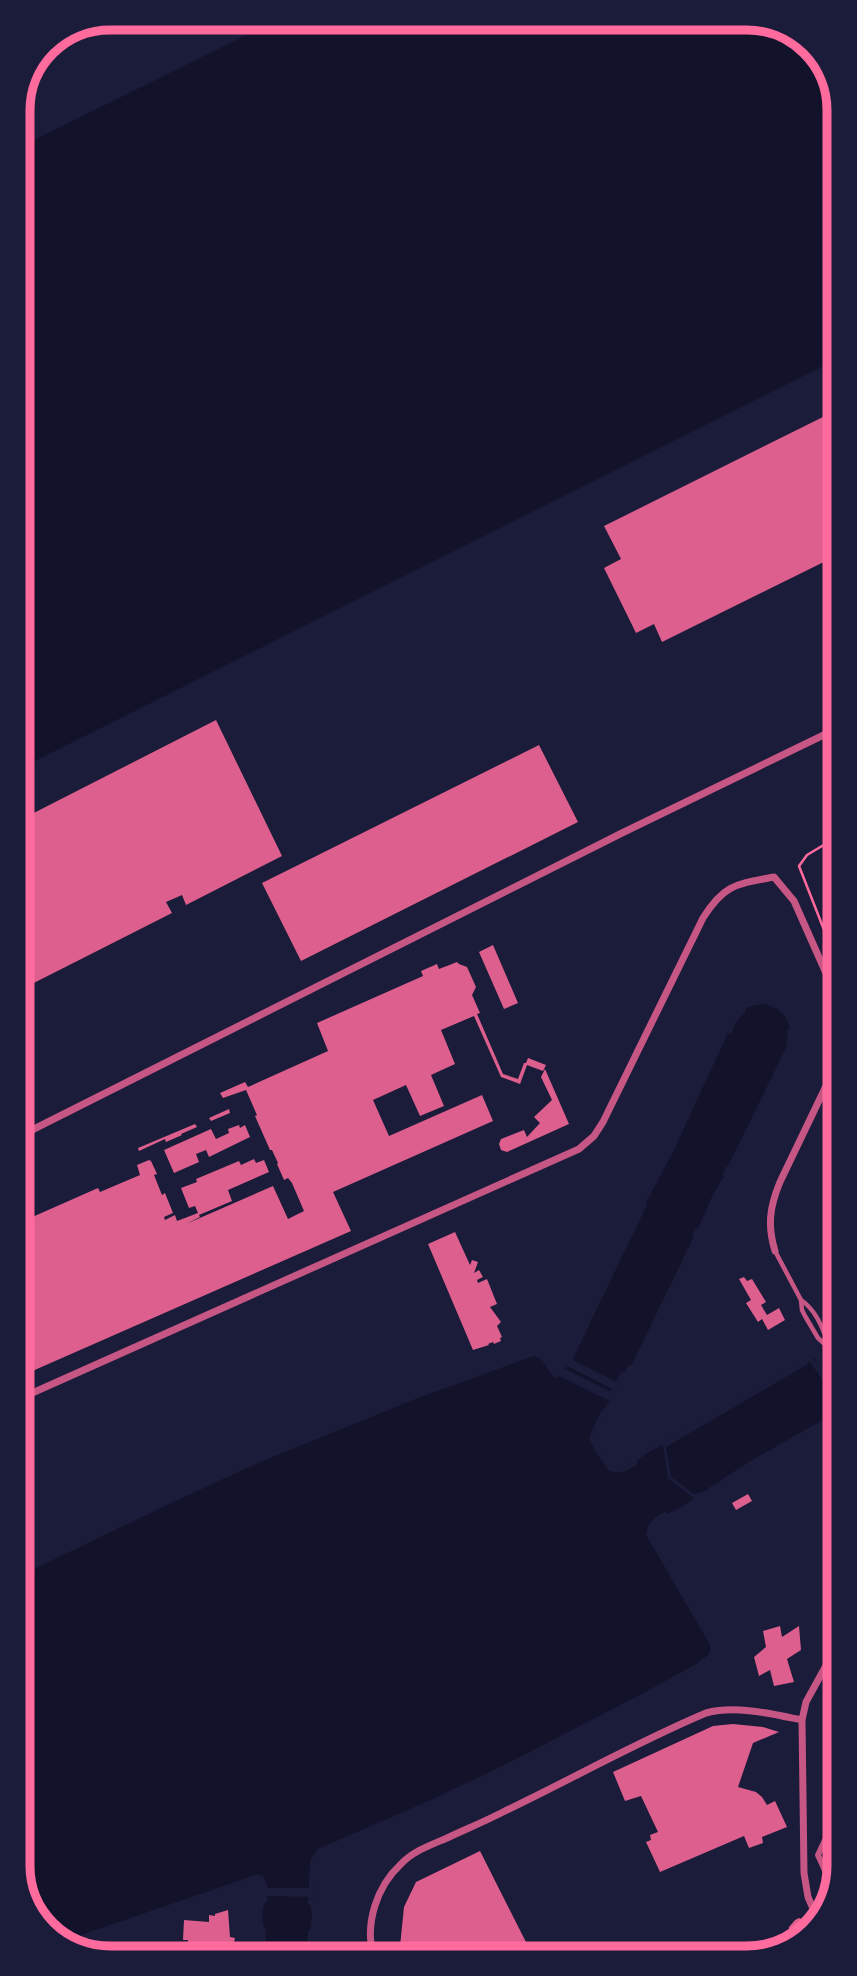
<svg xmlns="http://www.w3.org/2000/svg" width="857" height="1976" font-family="'PT Sans Narrow',sans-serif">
  <rect width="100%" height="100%" fill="#1b1b3a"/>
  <path fill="#12122b" d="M281,18H754L803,36L834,80L835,360L19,769L18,148Z
    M764,1004C778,1007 787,1015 790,1029H788L786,1044L787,1046L728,1166L726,1167L722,1175L724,1176L707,1206L708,1207L698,1228L695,1230L692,1236L693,1238L631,1366L628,1365L625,1372H621L611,1392L563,1368L569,1367L647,1205L646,1203L674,1150L728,1033L731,1034L738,1019L746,1012L745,1009L752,1006Z
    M534,1356L542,1360L554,1378L559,1376L610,1401L601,1412L590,1441C620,1499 623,1461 663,1445L668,1478L694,1498L680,1508L668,1514L665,1511C656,1517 647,1522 646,1535L709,1643L711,1648L709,1654L698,1663L634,1698L504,1765L437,1797L318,1849L310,1861L308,1904L310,1905L312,1914L310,1930H308L307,1945L317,1957H253L266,1943V1929L264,1928C262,1920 262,1912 264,1904L267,1902V1886L264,1877L258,1874L78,1936L68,1945L54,1940L28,1904L22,1882V1575L169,1504L258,1463L413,1400Z
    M815,1358L838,1411L747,1463L703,1492L694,1494L671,1477L666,1447Z"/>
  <path fill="#1b1b3a" d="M838,1342V1414L825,1384L808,1359L811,1357L817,1363L814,1355Z
    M569,1358L619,1383L614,1394L611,1392L612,1389L563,1364H566Z
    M807,1362L808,1364L666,1447L665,1443L650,1451L636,1461L638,1464L626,1471L616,1473L608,1470L590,1441V1435L601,1412L608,1406L612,1398L613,1403L603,1414L593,1438L605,1463L611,1469L619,1471L634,1462V1460L648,1449L675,1438Z
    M311,1884H313L312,1900L311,1897L267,1896L263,1898V1886L266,1888H310Z"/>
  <path fill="#dd5f8e" d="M835,411L836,556L662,642L654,624L636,633L604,568L621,559L604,526Z
    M216,720L282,856L186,905L182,895L166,902L172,913L20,990V820Z
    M539,745L578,822L301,961L262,883Z
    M493,945L518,1003L504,1009L479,952Z
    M457,962L459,964L467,967L476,987L472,995L480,1013L477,1014L503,1074L518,1079L524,1063H526L528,1058L546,1065L543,1071L527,1065L520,1084L501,1077L474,1016L441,1030L455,1064L431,1075L444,1106L420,1116L406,1085L373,1100L389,1136L482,1095L493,1121L333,1192L351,1231L21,1376V1222L98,1188L100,1192L140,1175L137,1165L149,1160L151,1161L157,1174L154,1175L162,1195L165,1193L173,1213L164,1217L165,1220L175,1215L177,1221L198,1213L195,1206L189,1208L181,1188L197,1182L196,1179L239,1161L241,1165L254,1159L256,1163L264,1160L269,1172L228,1190L232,1201L199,1215L200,1217L186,1224L273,1186L288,1219L304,1211L292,1183L288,1178L284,1180L277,1164L278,1163L272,1150H270L255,1116L257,1115L246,1090L223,1098L220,1093L245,1082L248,1087L328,1051L317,1023L423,976L421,971L437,964L439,969Z
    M545,1069L569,1124L507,1152L501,1150L499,1144L501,1139L524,1130L527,1137L540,1123L534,1117L552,1100L541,1077Z
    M229,1109L230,1113L211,1121L209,1118Z
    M195,1124L197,1127L181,1134L182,1135L166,1142L165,1139L139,1151L138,1148Z
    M239,1125L240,1128L245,1125L250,1137L209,1157L206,1150L196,1154L199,1162L174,1173L164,1150L211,1129L216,1139L229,1133L228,1129Z
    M455,1232L470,1265L472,1260L478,1262L474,1273L479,1270L483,1277L477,1280L478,1283L487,1279L497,1304L490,1307L501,1322L497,1326L502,1337L500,1338L501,1341L494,1344L493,1342L488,1344L489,1345L473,1350L428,1244Z
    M744,1277L747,1281L752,1279L766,1302L761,1305L767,1315L779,1308L785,1320L768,1330L762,1319L758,1322L746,1303L751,1300L739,1279Z
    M748,1494L752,1501L736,1510L732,1503Z
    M780,1626L782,1637L799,1626L801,1650L787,1659L794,1682L774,1686L770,1670L759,1676L754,1657L766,1647L763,1631Z
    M733,1724L763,1727L779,1732L753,1743L738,1787L756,1792L762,1797L767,1805L775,1801L787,1827L762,1837L763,1843L749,1848L744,1836L660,1872L646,1842L651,1840L650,1835L658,1832L641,1796L625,1801L613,1772L713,1726Z
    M480,1851L529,1948L511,1955L492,1956L491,1953L485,1956H456L451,1944L423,1956H399L404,1907L416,1882Z
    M228,1910L230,1937L235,1938L231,1957L187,1958L188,1940H183L184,1920L209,1922V1915L215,1916V1914Z
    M799,1918L804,1920L808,1926L798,1923L795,1925L791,1942L788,1941L789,1927L795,1920Z"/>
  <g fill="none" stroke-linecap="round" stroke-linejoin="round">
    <path stroke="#ff6b9d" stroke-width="2.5" d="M828,940L799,866L807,855L837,837"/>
    <path stroke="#c65784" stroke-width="4.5" d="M775,1251L801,1300L802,1310L805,1316L818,1338L828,1347
      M801,1300C822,1314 826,1343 838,1365"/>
    <path stroke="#c65784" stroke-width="6" d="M828,1834L818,1855L833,1888"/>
    <path stroke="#c65784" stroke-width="7" d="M20,1136L622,833L836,729
      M775,1251C767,1225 770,1206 780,1182L837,1063
      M21,1398L579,1149L594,1136L603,1122L703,918C724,884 737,884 774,877L794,901L837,998
      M819,1922L808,1897L804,1873L802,1720L806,1702L839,1642
      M373,1956C365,1924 376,1887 401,1864C413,1851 431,1845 447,1838C466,1829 486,1821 505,1811C572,1779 637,1742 706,1713C736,1705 772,1714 802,1720"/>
  </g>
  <path d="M0 0H857V1976H0ZM110 30H747A80 80 0 0 1 827 110V1866A80 80 0 0 1 747 1946H110A80 80 0 0 1 30 1866V110A80 80 0 0 1 110 30Z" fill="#1b1b3a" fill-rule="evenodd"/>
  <path fill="none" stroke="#ff6b9d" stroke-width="9" d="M110 30H747A80 80 0 0 1 827 110V1866A80 80 0 0 1 747 1946H110A80 80 0 0 1 30 1866V110A80 80 0 0 1 110 30Z"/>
</svg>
